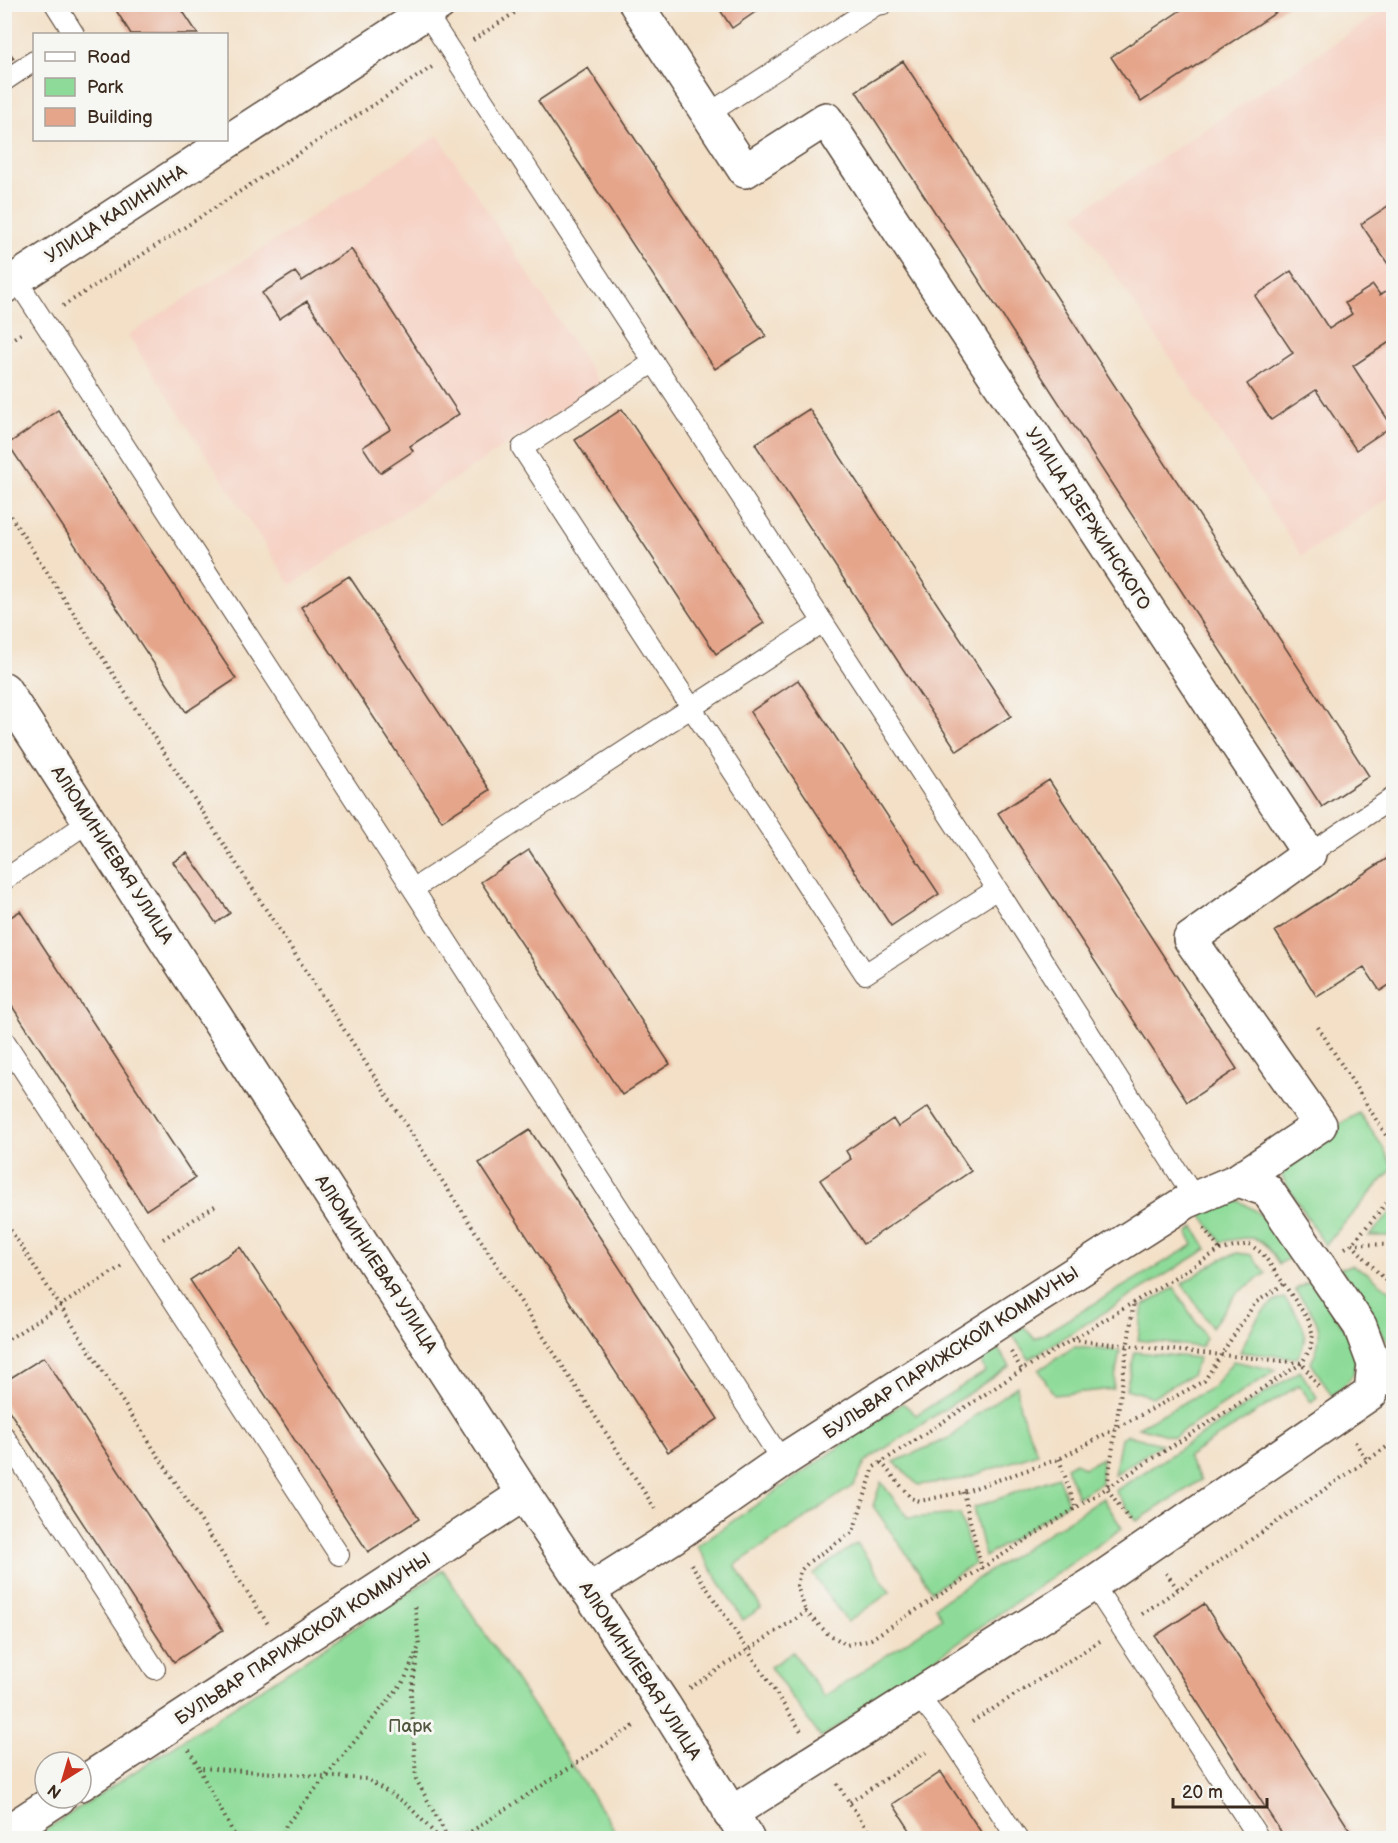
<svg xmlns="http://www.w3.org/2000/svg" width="1398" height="1843" font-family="'Balsamiq Sans',sans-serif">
  <rect width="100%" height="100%" fill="#f6f6f2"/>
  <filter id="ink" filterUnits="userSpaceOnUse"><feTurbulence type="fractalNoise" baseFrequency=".0167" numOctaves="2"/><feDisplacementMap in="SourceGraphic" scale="12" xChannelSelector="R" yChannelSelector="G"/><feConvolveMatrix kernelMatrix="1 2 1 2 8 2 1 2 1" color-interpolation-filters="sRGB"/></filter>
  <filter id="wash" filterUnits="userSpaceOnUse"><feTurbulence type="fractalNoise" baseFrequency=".008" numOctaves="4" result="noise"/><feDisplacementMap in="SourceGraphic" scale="24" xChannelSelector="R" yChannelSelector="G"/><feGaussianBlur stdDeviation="1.35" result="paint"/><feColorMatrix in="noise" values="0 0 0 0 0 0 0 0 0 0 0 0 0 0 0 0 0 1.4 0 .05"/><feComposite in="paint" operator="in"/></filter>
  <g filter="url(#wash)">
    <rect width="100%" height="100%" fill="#f3e0c7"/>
    <path fill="#f6d2c4" d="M1392,5H1393V495L1302,556L1075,215Z
      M438,135L600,384L291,585L128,335Z"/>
    <path fill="#8edb99" stroke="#64825c" stroke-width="1.5" d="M1359,1113L1383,1147L1393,1168L1325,1245L1282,1177L1285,1162L1299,1147Z
      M1239,1201C1266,1214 1276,1232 1293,1256L1279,1264C1260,1234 1256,1235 1221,1242L1200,1213L1222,1203Z
      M1393,1211V1236H1369Z
      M1194,1227L1207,1249L1029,1359L1011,1333L1023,1326L1035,1339L1193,1245L1188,1233Z
      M1237,1253L1251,1255L1266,1273L1236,1294L1212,1327L1182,1284L1219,1260Z
      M1352,1265L1366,1272L1393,1293V1347L1378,1329L1340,1268Z
      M1311,1280C1324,1301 1360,1342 1355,1367C1353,1380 1341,1388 1332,1396L1311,1363C1328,1329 1316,1318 1295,1290Z
      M1174,1288L1206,1338L1201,1347L1138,1340L1143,1306Z
      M1284,1298C1300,1318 1314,1333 1297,1358L1240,1352C1251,1331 1259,1305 1284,1298Z
      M994,1343L1010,1366L866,1461L854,1485L735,1565L761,1608L743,1620L697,1546L903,1403L916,1415L985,1372L978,1354Z
      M1074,1347L1120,1351L1113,1389L1054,1395L1039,1370Z
      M1135,1352L1199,1358L1191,1375L1152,1397L1126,1389Z
      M1233,1361L1276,1370L1174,1437L1138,1427L1213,1387Z
      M1300,1371L1317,1397L1311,1402L1299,1385L1187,1457L1201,1480L1137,1521L1115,1491Z
      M1017,1386L1020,1409L1037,1453L963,1479L918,1485L894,1462L953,1436L973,1417Z
      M1127,1435L1161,1444L1114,1475L1121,1438Z
      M1102,1458L1101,1483L1078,1497L1066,1467L1075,1462L1084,1468Z
      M1058,1477L1068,1503L985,1557L973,1508Z
      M881,1482L908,1518L960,1514L974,1564L932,1591L873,1506Z
      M1103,1498L1122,1528L821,1738L770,1667L793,1652L824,1697L942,1618L935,1606Z
      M857,1543L890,1592L847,1622L813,1574Z
      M443,1570L620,1838H33Z"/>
    <g id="blocks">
      <path fill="#e5a58b" d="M112,4H178L198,34H131Z
        M716,4H767L732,28Z
        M1190,4H1289L1141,102L1111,57Z
        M4,45L14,58L4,64Z
        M903,61L1369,776L1322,807L856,91Z
        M588,68L766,336L715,369L538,101Z
        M1394,202V273L1361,224Z
        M351,249L459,414L410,446L413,451L380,473L363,447L391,429L307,301L279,319L262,293L295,272L302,281Z
        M1291,271L1329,329L1352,314L1345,303L1373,285L1380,295L1394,286V339L1353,366L1392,426L1356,450L1316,390L1271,420L1247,384L1293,353L1255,296Z
        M622,409L764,623L716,654L575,440Z
        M809,409L1011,716L957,751L755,444Z
        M58,410L236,679L186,712L8,444Z
        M349,576L490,790L442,821L301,607Z
        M798,680L939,894L891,926L750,712Z
        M1049,780L1237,1069L1187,1102L998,813Z
        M529,850L670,1064L622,1095L481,882Z
        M187,853L230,913L216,923L173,862Z
        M1394,854V982L1380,991L1364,967L1317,997L1275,931Z
        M20,911L195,1178L146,1210L4,994V921Z
        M928,1107L971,1171L863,1244L820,1180L851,1159L846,1151L893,1119L898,1127Z
        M530,1130L718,1419L668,1452L479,1163Z
        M240,1247L419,1519L368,1552L190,1280Z
        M44,1357L223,1630L174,1662L4,1403V1382Z
        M1204,1604L1355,1838H1285L1155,1636Z
        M941,1772L985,1838H915L893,1804Z"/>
    </g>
  </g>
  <g filter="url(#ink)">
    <use href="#blocks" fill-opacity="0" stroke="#574537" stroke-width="1.5"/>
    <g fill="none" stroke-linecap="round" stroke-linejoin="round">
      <g stroke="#574537" stroke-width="22">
        <path id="lane" d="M55,4L74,34
          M426,13L997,889L1194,1197
          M4,81L34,61
          M708,114L876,5L883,4
          M16,279L413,889L782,1461
          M654,362L522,448L865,974L997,889
          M1309,854L1394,797
          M4,880L90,821
          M413,889L823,622
          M4,1040L339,1555
          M1371,1393L1394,1380
          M4,1436L155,1669
          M1093,1584L1259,1838
          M918,1696L950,1736L1017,1838"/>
      </g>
      <g stroke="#574537" stroke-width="36">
        <path id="street" d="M588,1591L673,1537L782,1461L1186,1202L1238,1180L1320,1125L1190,939L1309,854L826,119L745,171L636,4
          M81,1784L524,1494
          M730,1814L1093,1584L1371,1393L1374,1364L1360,1326L1267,1190L1238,1180
          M4,1834L59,1798"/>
      </g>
      <g stroke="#574537" stroke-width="36">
        <path id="secondary" d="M4,287L439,4
          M4,689L524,1494L664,1705L747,1838"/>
      </g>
      <path stroke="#574537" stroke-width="4" stroke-dasharray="1.5 4.5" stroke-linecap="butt" d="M473,40L528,4
        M63,306L432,67
        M4,344L22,333
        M4,506L656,1510
        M1318,1027L1394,1148
        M4,1220L268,1624
        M1204,1228L1220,1250
        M163,1239L218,1204
        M1352,1244L1385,1280L1394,1285
        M1352,1244L1394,1245
        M1345,1248L1352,1244L1394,1194
        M1072,1340L1302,1363L1319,1388
        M4,1342L122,1266
        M1011,1352L1022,1370
        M1355,1442L1367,1460
        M1059,1459L1076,1508
        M881,1462L911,1498L920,1501L963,1492L1059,1459L1204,1381L1255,1303L1284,1284
        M963,1492L982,1569
        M1129,1520L1107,1488L1134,1301
        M691,1564L801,1731
        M1166,1573L1178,1589
        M1142,1614L1394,1442
        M418,1653L411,1694L416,1779L448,1838
        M690,1688L806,1612L827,1633L847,1645L871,1639L1302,1363L1310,1349L1313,1335L1308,1319L1263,1254L1249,1244L1220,1250L1022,1370L874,1467L853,1532L810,1561L800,1571L797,1586L806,1612
        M972,1722L1100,1641
        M189,1750L199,1768L367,1779L407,1804L439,1838
        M199,1769L236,1838
        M837,1784L873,1838
        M850,1802L928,1751
        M281,1838L286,1825L404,1681L419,1646L415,1604
        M461,1838L637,1724"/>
      <use href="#lane" stroke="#fff" stroke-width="20"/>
      <use href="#street" stroke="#fff" stroke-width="33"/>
      <use href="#secondary" stroke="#fff" stroke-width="33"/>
    </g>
  </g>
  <g text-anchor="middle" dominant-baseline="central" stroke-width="6" stroke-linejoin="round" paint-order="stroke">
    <g font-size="18" fill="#3b2a1e" stroke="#f6f6f2">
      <text transform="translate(116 214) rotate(-33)">УЛИЦА КАЛИНИНА</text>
      <text transform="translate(1088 519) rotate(57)">УЛИЦА ДЗЕРЖИНСКОГО</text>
      <text transform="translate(112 855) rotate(57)">АЛЮМИНИЕВАЯ УЛИЦА</text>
      <text transform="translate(376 1264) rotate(57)">АЛЮМИНИЕВАЯ УЛИЦА</text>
      <text transform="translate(951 1353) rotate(-33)">БУЛЬВАР ПАРИЖСКОЙ КОММУНЫ</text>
      <text transform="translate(303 1639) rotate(-33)">БУЛЬВАР ПАРИЖСКОЙ КОММУНЫ</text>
      <text transform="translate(640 1671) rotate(57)">АЛЮМИНИЕВАЯ УЛИЦА</text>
    </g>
    <g font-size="18" fill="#50563d" stroke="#f6f6f2">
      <text x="410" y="1726">Парк</text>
    </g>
  </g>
  <rect width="1398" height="1843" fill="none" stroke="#f6f6f2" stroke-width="24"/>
  <rect x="33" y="33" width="195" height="108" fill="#f6f6f2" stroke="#aba49d" stroke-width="1.5"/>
  <rect x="45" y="52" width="30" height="9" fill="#ffffff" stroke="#aba49d" stroke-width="1.5"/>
  <text x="87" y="63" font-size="18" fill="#3b2a1e">Road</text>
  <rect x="45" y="78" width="30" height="18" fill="#8edb99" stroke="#aba49d" stroke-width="1.5"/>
  <text x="87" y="93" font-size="18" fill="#3b2a1e">Park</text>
  <rect x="45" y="108" width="30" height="18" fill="#e5a58b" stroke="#aba49d" stroke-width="1.5"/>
  <text x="87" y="123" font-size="18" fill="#3b2a1e">Building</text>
  <g transform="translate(63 1780) rotate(217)"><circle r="28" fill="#f6f6f2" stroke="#aba49d" stroke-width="1.5"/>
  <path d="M0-4.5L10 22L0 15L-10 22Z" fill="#c8321e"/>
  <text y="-9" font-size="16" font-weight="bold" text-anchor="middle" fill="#3b2a1e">N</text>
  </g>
  <path d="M1173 1798v9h94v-9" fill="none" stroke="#3b2a1e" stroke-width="3"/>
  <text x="1182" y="1798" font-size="18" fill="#3b2a1e" stroke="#f6f6f2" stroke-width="4.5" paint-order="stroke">20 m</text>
</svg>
